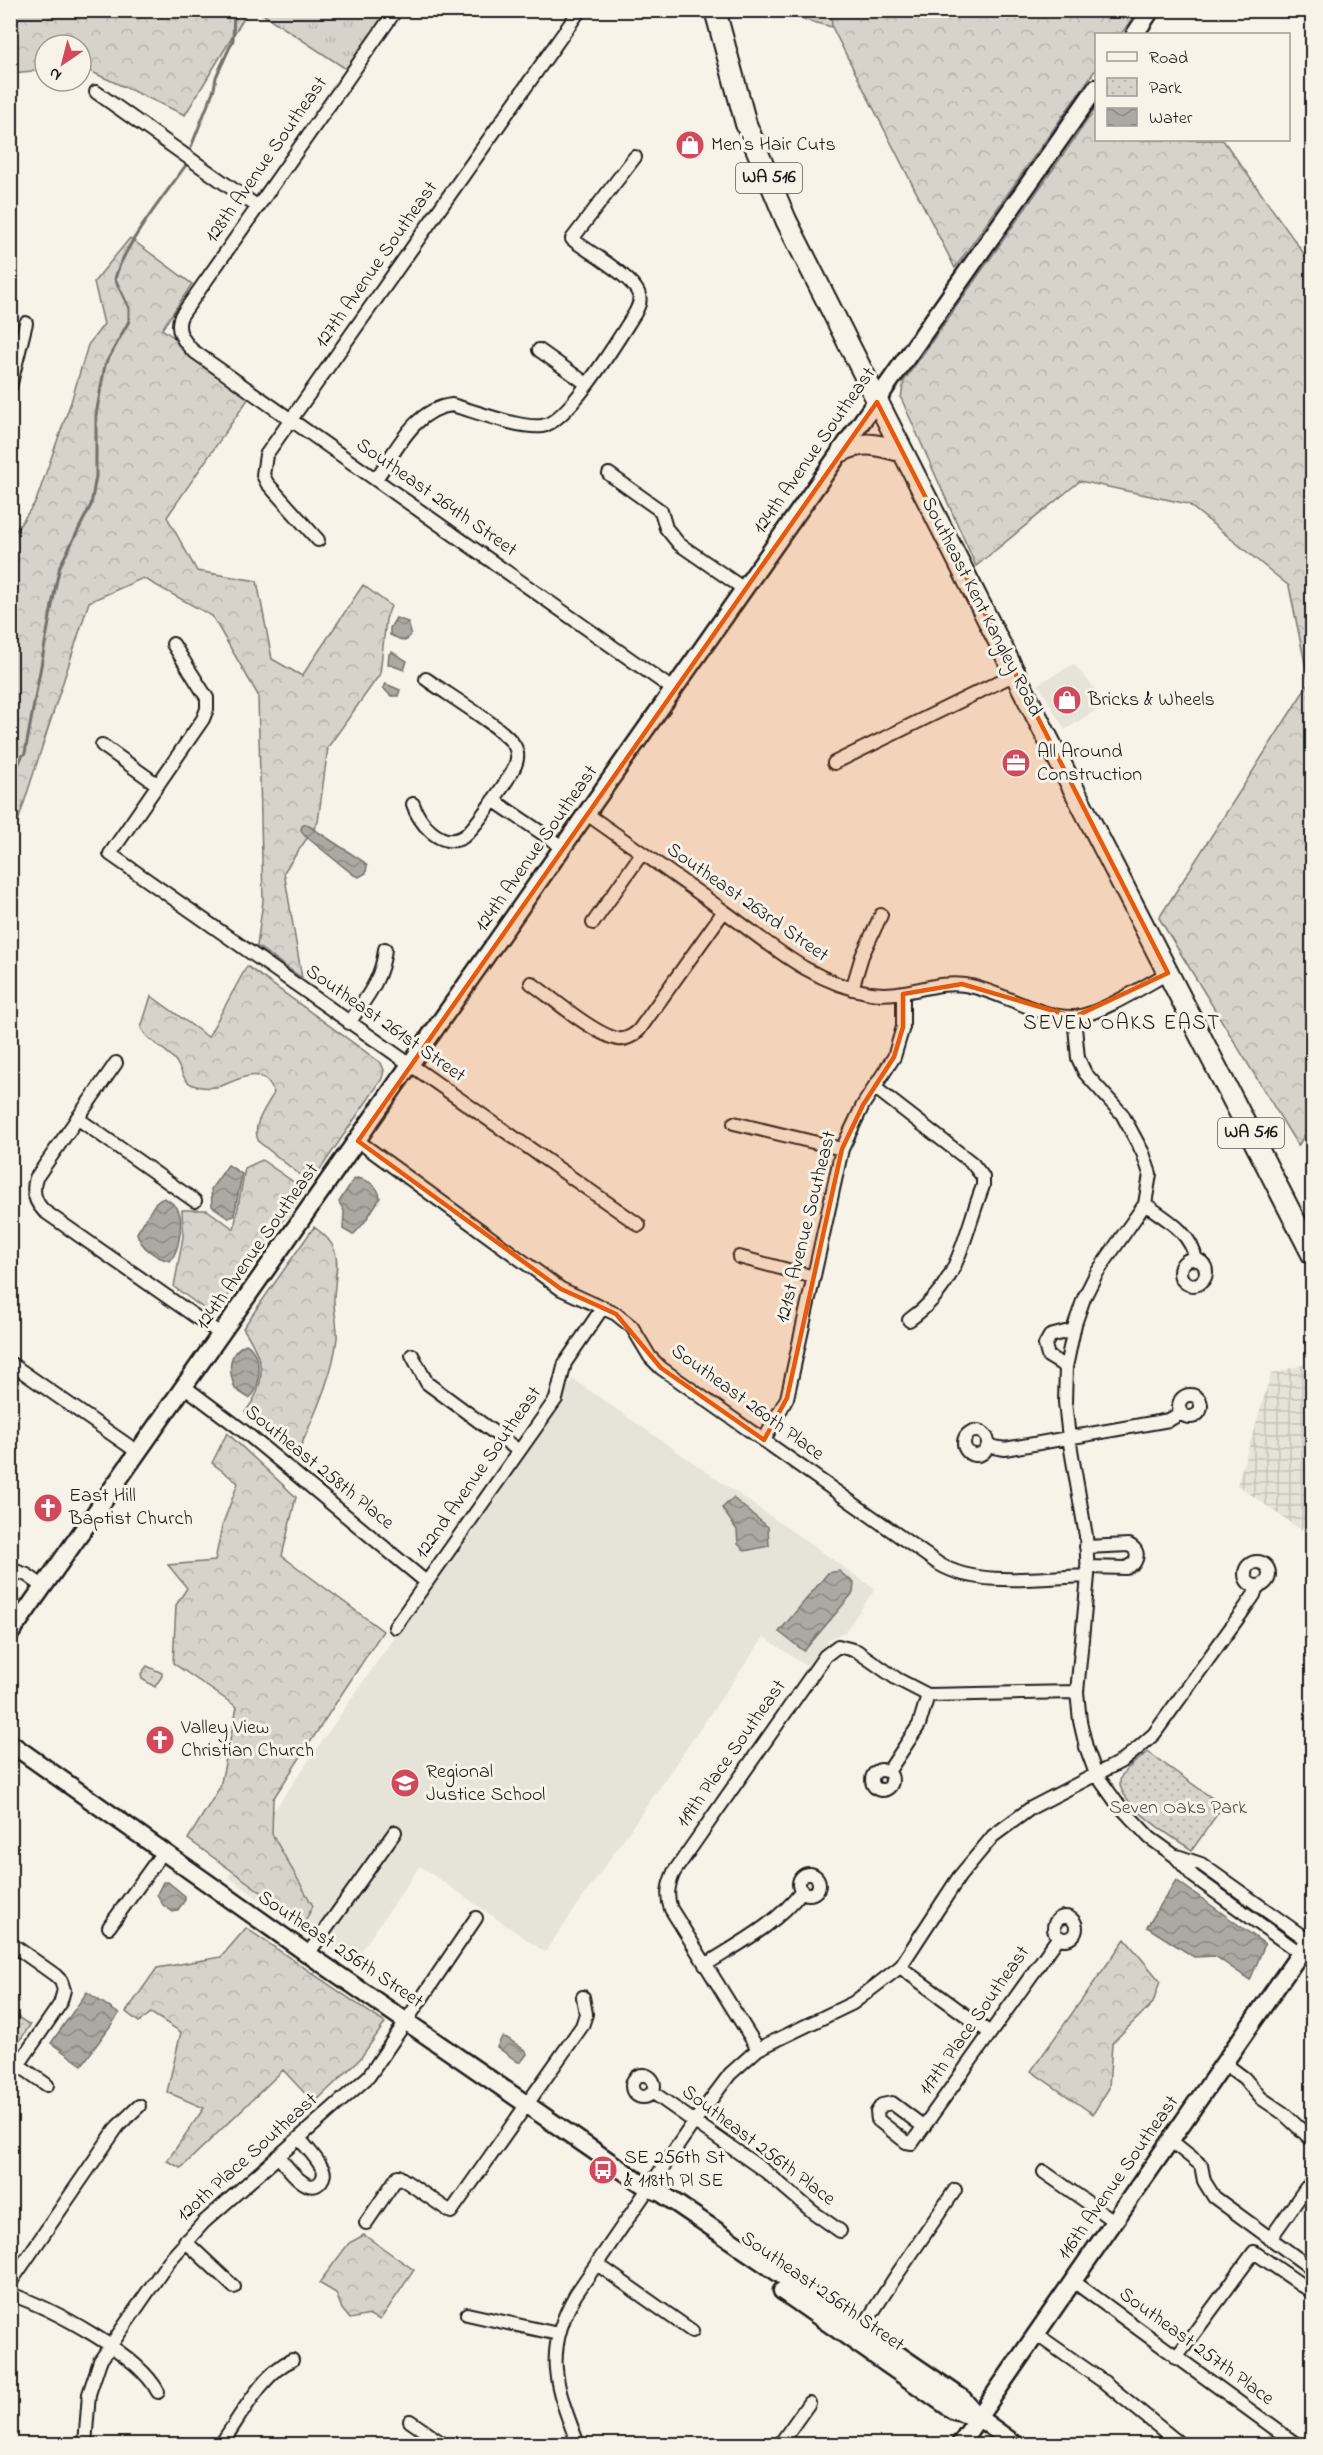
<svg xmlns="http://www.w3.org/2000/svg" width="1323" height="2455" font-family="'Indie Flower',sans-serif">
  <defs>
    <pattern id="industrial-grid" width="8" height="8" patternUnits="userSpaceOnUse" patternTransform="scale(1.5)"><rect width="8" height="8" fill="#e6e3d9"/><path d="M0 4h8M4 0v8" fill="none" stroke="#c5c2ba"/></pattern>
    <pattern id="grass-tufts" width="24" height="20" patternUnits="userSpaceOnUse" patternTransform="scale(1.5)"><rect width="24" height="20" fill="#d7d3cb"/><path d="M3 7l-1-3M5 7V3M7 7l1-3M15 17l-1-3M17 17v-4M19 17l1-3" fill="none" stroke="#b8b5ae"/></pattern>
    <pattern id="forest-crowns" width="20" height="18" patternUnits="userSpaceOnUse" patternTransform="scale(1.5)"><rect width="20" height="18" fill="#d7d3cb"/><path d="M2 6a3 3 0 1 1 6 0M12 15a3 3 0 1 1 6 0" fill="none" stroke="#b8b5ae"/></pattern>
    <pattern id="park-dots" width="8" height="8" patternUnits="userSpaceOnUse" patternTransform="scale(1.5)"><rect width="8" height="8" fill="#d7d3cb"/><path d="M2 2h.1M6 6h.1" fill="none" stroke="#b8b5ae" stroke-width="1.8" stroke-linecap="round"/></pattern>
    <pattern id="water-waves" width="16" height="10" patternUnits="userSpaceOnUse" patternTransform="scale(1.5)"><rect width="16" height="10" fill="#aca9a2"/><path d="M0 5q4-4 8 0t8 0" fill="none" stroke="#8b8983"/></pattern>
  </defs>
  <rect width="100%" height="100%" fill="#f7f3e8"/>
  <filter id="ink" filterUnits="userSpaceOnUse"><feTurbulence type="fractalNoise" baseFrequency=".0167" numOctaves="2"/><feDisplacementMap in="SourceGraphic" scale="12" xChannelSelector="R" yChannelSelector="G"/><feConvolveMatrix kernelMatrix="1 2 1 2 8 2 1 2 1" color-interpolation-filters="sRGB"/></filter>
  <g filter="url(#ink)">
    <path fill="#e6e3d9" d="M1074,664L1107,703L1065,730L1038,684Z
      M573,1379L875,1589L845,1632L829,1639L809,1668L764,1637L545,1952L420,1866L352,1964L228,1877Z"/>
    <path fill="url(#industrial-grid)" d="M1312,1362V1515L1301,1530L1237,1485L1271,1374Z"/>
    <path fill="url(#grass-tufts)" stroke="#7a7874" stroke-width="1.5" d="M258,11H389L346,69Z
      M772,11H831L832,27Z"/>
    <path fill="url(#forest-crowns)" stroke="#7a7874" stroke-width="1.5" d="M11,10H248V11L185,115L81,67V45H45V70L11,73Z
      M1131,10L1135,15L1121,34H1096V69L955,268L832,27L831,11Z
      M1096,108V140H1223L1312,265V1123L1298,1146L1159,918L1309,683L1289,586L1188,504L1080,481L976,566L901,398L904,381Z
      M130,238L192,284L162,329L253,392L167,517L197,571L257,581L272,659L302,676L363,585L391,606L386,619L380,674L328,747L318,822L284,872L302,978L257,946L263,901L258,695L212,616L143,578L89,602L11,843V538L36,501L71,402L88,345L104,324L94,282Z
      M247,966L381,1063L384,1070L382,1079L317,1174L310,1177L299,1174L259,1142C250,1127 266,1107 274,1093C264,1065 242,1077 224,1085C216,1088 205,1088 196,1086C181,1082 183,1069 174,1059C164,1047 148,1042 141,1028L151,996L208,1037Z
      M262,1160L305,1190L219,1308L206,1310L174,1287L183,1237L182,1210H207L234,1229L245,1168Z
      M314,1227C345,1248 336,1264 334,1297C333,1310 338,1325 337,1338C333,1377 313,1417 298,1453L245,1412C270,1381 263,1358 243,1328Z
      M227,1433L296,1497L282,1556L383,1631L273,1799L272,1834L313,1906L304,1923L188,1839L220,1787L237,1707L173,1663L176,1605L187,1588L168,1565L215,1561L222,1526L238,1483L212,1463Z
      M246,1928L385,2023L360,2059L314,2103L283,2070L181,2168L167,2161L204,2108L167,2092L181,2032L151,2013L139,2022L126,2012L157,1968L221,1957Z
      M1125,1939L1160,1981L1153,2003L1112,2043L1109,2088L1093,2114L1031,2071Z
      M364,2235L414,2270L380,2320L370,2315L350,2319L342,2309L336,2293L319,2283L349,2243Z"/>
    <path fill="url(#park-dots)" stroke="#7a7874" stroke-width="1.5" d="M147,1666L162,1673V1676L155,1687L142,1679L141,1674Z
      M1148,1752L1223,1806L1192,1850C1175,1839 1111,1800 1121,1777C1125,1767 1140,1759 1148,1752Z
      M10,2012L30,2025L17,2045H11Z"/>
    <path fill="url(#water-waves)" stroke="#72716c" stroke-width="1.5" d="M396,618L408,622L411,633L407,640L404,641L390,635V628Z
      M392,652L407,661L404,670L388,664L389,654Z
      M386,684L400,690L398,696H391L383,688Z
      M306,824L364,862L367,866L366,873L359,877L354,875L304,835L301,830L302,826Z
      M228,1165L242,1174L234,1216L229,1218L212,1206L211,1189Z
      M357,1178C368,1180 379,1186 380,1198L364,1223L353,1235L343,1229L344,1211L339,1202L353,1180Z
      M164,1198C170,1201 176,1205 179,1212C183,1224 179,1252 170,1261C156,1258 140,1247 137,1233L156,1202Z
      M246,1344C261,1352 264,1389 249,1398L235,1389C229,1372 226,1353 246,1344Z
      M733,1498L768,1527L769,1546L745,1551L738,1544L737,1530L722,1508Z
      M839,1571L854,1583L853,1593L804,1651L779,1632L828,1573Z
      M1176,1880L1265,1944L1250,1980L1215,1956L1194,1957L1147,1927Z
      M163,1882H168L185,1896V1900L177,1911L173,1912L163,1905L157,1894Z
      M87,1992L119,2014L82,2065L51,2043Z
      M502,2037L507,2038L526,2051L527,2054L521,2062H518L497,2047Z"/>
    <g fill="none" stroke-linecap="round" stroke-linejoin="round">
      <path stroke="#72716c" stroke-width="3" d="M191,147L214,89L216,77L233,40L234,10
        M10,820C13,804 13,764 25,753L56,584L60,566L91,505L96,476V415L105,365L129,321V308L115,279C123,246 165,195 186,165
        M10,871L13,905L10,912"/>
      <g stroke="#1c1c1c" stroke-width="16">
        <path id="street" d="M396,10L181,316C175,330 183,340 192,350L674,690
          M96,92L258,207
          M539,350L587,384
          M10,387L26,323
          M609,474L661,511L666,528L679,544L744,589
          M376,479C396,451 414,409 452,405C474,411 521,429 542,426C569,422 619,338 635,313C638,307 641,302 639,295C634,277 587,251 572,239L635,157
          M318,540L267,483L263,475L266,455L580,10
          M173,644L207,698V709L203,719L110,854L639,1225
          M102,745L158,785
          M834,763L1015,674
          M493,800L564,848
          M413,804C418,822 441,850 463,837C473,831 513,774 516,763C518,757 517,750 514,745C504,728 445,693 426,679
          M587,814C632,846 677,877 721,909C769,943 811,983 871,993C905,998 935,980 965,985C999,990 1041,1019 1074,1017C1097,1016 1146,985 1168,973
          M593,923L642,853
          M531,983C551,997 595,1035 618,1039C626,1040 633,1036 639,1030L724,911
          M852,989L862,956L881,915
          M1074,1017L1078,1058L1085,1073L1122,1114L1143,1153L1150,1174L1145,1204L1096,1274L1084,1298L1075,1324L1066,1367L1065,1402L1069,1438L1086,1536L1088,1576L1077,1692L1080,1721L1086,1747L1096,1774L1116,1802L1150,1838L1175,1856L1193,1876L1300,1953
          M349,1023C366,998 382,980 385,949
          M116,1063L36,1178C32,1191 34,1201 44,1211L222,1335
          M874,1087L972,1163L983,1177V1186C962,1240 960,1284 909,1320
          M77,1118L195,1201
          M734,1123L842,1149
          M358,1141L561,1289L616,1314L632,1327L650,1357L661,1368L939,1564C979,1588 1042,1577 1088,1576
          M1145,1204C1166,1219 1191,1232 1196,1260
          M739,1257L814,1277
          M1180 1272a13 13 0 1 1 26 0a13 13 0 1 1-26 0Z
          M412,1355L427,1383L519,1451
          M10,1363L139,1453
          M1066,1367L1048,1356L1045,1345L1050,1336L1073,1330
          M185,1387L246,1433L426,1582
          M1179 1406a11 11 0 1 1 22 0a11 11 0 1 1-22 0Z
          M964 1443a12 12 0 1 1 24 0a12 12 0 1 1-24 0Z
          M764,1440L787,1398L842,1149L863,1105L894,1057L903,1027V994
          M988,1446L1005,1449L1169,1420L1181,1413
          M1086,1547L1129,1545C1137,1549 1139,1555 1134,1563L1126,1568L1087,1567
          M1245 1574a12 12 0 1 1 24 0a12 12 0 1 1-24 0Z
          M10,1569L27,1575L44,1587
          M395,1627L556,1399L565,1363L603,1307
          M872 1780a10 10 0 1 1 20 0a10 10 0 1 1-20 0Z
          M888,1772L919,1725L928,1695
          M1177,1856L1201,1864L1309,1941
          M799 1884a10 10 0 1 1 20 0a10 10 0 1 1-20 0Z
          M1054 1928a11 11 0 1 1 22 0a11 11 0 1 1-22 0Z
          M109,1927L163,1852
          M10,1943L55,1975L61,1981L64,1990L60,2004L19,2064
          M308,1954L395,1832
          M705,1965C740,1943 777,1924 802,1891
          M900,1967L990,2033
          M758,2049L671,1909C666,1896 668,1885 674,1872L825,1656L838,1646L857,1651L897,1679L928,1695L1077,1692
          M10,2059L47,2085
          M1224,2063L1244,2078L1261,2098L1283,2113L1312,2140
          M632 2086a11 11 0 1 1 22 0a11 11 0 1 1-22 0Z
          M652,2092L765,2171L813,2212L840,2231
          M924,2127L892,2103L882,2105L877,2112L878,2120L906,2142L912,2143L1058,1938
          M1170,2140L1201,2165L1204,2181L1214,2197L1312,2269
          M278,2156C286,2165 308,2198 321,2181C324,2177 325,2172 322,2168C316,2157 306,2147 299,2138
          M1044,2172L1114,2221
          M366,2223L398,2176L451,2212L582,2026L586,2014L583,1997
          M1270,2239L1306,2188
          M185,2241L234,2287
          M597,2264L692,2331
          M1073,2281L1296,2444
          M10,2283L118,2126L139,2106
          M10,2294C51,2308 139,2354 158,2392
          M467,2314L558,2334
          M861,2330L896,2276L955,2190
          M1036,2334L1104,2382L1180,2444
          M1176,2358L1254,2252L1312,2292
          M410,2421L443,2444
          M85,2444L89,2394L100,2361L169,2261L204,2222L369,2076L476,1918
          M221,2444C239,2419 263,2372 292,2360
          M578,2444C556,2387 542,2352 576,2294L694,2122L730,2074L758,2049L853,2003L900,1967L959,1877L993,1836L1031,1808L1122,1761L1137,1749L1154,1734L1243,1611L1254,1595L1257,1586
          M780,2444L809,2403"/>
      </g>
      <g stroke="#1c1c1c" stroke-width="21">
        <path id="secondary" d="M1135,34L1151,10
          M10,1634L1096,88
          M10,1743L308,1954L648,2188L661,2193L962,2398L979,2418L1015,2444
          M782,2291L954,2411L979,2418
          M960,2444L1312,1936"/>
      </g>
      <g stroke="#1c1c1c" stroke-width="24">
        <path id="primary" d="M715,10L746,124L786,220L1045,733L1312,1254
          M842,451C865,440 879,445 903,452"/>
      </g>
      <use href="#street" stroke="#f7f3e8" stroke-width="12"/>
      <use href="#secondary" stroke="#f7f3e8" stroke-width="16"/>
      <use href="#primary" stroke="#f7f3e8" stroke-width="20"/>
    </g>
  </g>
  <path fill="#e8590c" fill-opacity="0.2" stroke="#e8590c" stroke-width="4.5" stroke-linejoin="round" d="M877,402L1168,973L1074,1017L962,984L903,994V1027L894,1057L863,1105L842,1149L787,1398L764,1440L661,1368L616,1314L561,1289L358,1141Z"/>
  <defs>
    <g id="shop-disc" transform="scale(1.5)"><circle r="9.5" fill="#d1495b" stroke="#f7f3e8"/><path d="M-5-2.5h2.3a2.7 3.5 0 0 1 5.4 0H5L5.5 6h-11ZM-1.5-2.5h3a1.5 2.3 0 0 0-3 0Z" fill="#fff"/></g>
    <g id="office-disc" transform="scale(1.5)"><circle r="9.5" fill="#d1495b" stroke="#f7f3e8"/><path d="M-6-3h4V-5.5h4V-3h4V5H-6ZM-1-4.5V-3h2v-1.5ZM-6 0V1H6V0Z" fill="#fff"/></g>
    <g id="church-disc" transform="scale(1.5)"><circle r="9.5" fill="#d1495b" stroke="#f7f3e8"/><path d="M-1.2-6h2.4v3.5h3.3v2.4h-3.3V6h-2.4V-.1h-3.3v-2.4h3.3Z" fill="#fff"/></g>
    <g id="school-disc" transform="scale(1.5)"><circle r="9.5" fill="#d1495b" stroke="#f7f3e8"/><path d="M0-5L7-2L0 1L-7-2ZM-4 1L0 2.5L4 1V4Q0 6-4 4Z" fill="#fff"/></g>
    <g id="bus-disc" transform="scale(1.5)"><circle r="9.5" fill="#d1495b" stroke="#f7f3e8"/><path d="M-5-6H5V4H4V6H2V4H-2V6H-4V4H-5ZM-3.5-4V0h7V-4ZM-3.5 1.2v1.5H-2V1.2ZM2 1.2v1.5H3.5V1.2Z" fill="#fff"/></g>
  </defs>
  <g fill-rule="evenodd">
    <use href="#shop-disc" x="690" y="145"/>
    <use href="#shop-disc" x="1067" y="700"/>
    <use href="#office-disc" x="1016" y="763"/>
    <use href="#church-disc" x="48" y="1508"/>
    <use href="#church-disc" x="160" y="1740"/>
    <use href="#school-disc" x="405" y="1783"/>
    <use href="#bus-disc" x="603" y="2170"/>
  </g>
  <g text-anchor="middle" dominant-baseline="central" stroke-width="6" stroke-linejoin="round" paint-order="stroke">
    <g fill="#f7f3e8" stroke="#5e5c59" stroke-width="1.5">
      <rect x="736" y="163" width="66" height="30" rx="4.5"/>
      <rect x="1218" y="1118" width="66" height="30" rx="4.5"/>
    </g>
    <g font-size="18" font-weight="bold" fill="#1c1c1c">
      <text x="769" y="178">WA 516</text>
      <text x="1251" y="1133">WA 516</text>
    </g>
    <g font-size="20" fill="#1c1c1c" stroke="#f7f3e8" text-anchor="start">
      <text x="711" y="145">Men's Hair Cuts</text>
      <text x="1088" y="700">Bricks &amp; Wheels</text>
      <text x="1037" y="752">All Around<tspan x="1037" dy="23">Construction</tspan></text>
      <text x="69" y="1496">East Hill<tspan x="69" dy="23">Baptist Church</tspan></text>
      <text x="181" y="1728">Valley View<tspan x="181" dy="23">Christian Church</tspan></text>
      <text x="426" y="1772">Regional<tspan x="426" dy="23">Justice School</tspan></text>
      <text x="624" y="2158">SE 256th St<tspan x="624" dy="23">&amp; 118th Pl SE</tspan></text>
    </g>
    <g font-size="20" fill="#1c1c1c" stroke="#f7f3e8">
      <text transform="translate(267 160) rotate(-55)">128th Avenue Southeast</text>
      <text transform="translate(377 265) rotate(-55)">127th Avenue Southeast</text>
      <text transform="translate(815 451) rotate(-55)">124th Avenue Southeast</text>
      <text transform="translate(436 498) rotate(35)">Southeast 264th Street</text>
      <text transform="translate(981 607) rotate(63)">Southeast Kent Kangley Road</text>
      <text transform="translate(537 849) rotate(-55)">124th Avenue Southeast</text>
      <text transform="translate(747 903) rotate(35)">Southeast 263rd Street</text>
      <text transform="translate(385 1024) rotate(35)">Southeast 261st Street</text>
      <text transform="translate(807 1227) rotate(-76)">121st Avenue Southeast</text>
      <text transform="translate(258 1247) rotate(-55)">124th Avenue Southeast</text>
      <text transform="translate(747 1403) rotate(36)">Southeast 260th Place</text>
      <text transform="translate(319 1468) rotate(39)">Southeast 258th Place</text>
      <text transform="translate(479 1473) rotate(-55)">122nd Avenue Southeast</text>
      <text transform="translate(732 1754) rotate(-55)">119th Place Southeast</text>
      <text transform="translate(340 1950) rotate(34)">Southeast 256th Street</text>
      <text transform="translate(975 2021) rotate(-55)">117th Place Southeast</text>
      <text transform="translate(758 2146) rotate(37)">Southeast 256th Place</text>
      <text transform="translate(248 2158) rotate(-42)">120th Place Southeast</text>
      <text transform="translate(1119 2178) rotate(-55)">116th Avenue Southeast</text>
      <text transform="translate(822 2292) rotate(35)">Southeast 256th Street</text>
      <text transform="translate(1196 2347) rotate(36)">Southeast 257th Place</text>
    </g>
    <g font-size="20" fill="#545351" stroke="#f7f3e8">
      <text x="1178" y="1808">Seven Oaks Park</text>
    </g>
    <g font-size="21" letter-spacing="1.5" fill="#1c1c1c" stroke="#f7f3e8">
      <text x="1122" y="1024">SEVEN OAKS EAST</text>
    </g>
  </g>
  <rect width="1323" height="2455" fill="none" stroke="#f7f3e8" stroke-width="36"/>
  <rect x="18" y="18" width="1287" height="2419" fill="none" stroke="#1c1c1c" stroke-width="2" filter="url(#ink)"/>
  <rect x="1095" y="33" width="195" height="108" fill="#f7f3e8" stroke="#9f9d96" stroke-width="1.5"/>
  <rect x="1107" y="52" width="30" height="9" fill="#f7f3e8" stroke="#9f9d96" stroke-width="1.5"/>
  <text x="1149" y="63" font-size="18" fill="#1c1c1c">Road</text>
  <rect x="1107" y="78" width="30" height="18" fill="url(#park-dots)" stroke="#9f9d96" stroke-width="1.5"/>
  <text x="1149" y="93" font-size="18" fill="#1c1c1c">Park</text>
  <rect x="1107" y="108" width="30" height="18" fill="url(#water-waves)" stroke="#9f9d96" stroke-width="1.5"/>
  <text x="1149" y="123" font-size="18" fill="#1c1c1c">Water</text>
  <g transform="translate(63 63) rotate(215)"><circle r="28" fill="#f7f3e8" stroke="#9f9d96" stroke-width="1.5"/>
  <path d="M0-4.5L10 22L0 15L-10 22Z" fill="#d1495b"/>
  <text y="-9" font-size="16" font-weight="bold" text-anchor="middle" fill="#1c1c1c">N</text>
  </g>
</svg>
